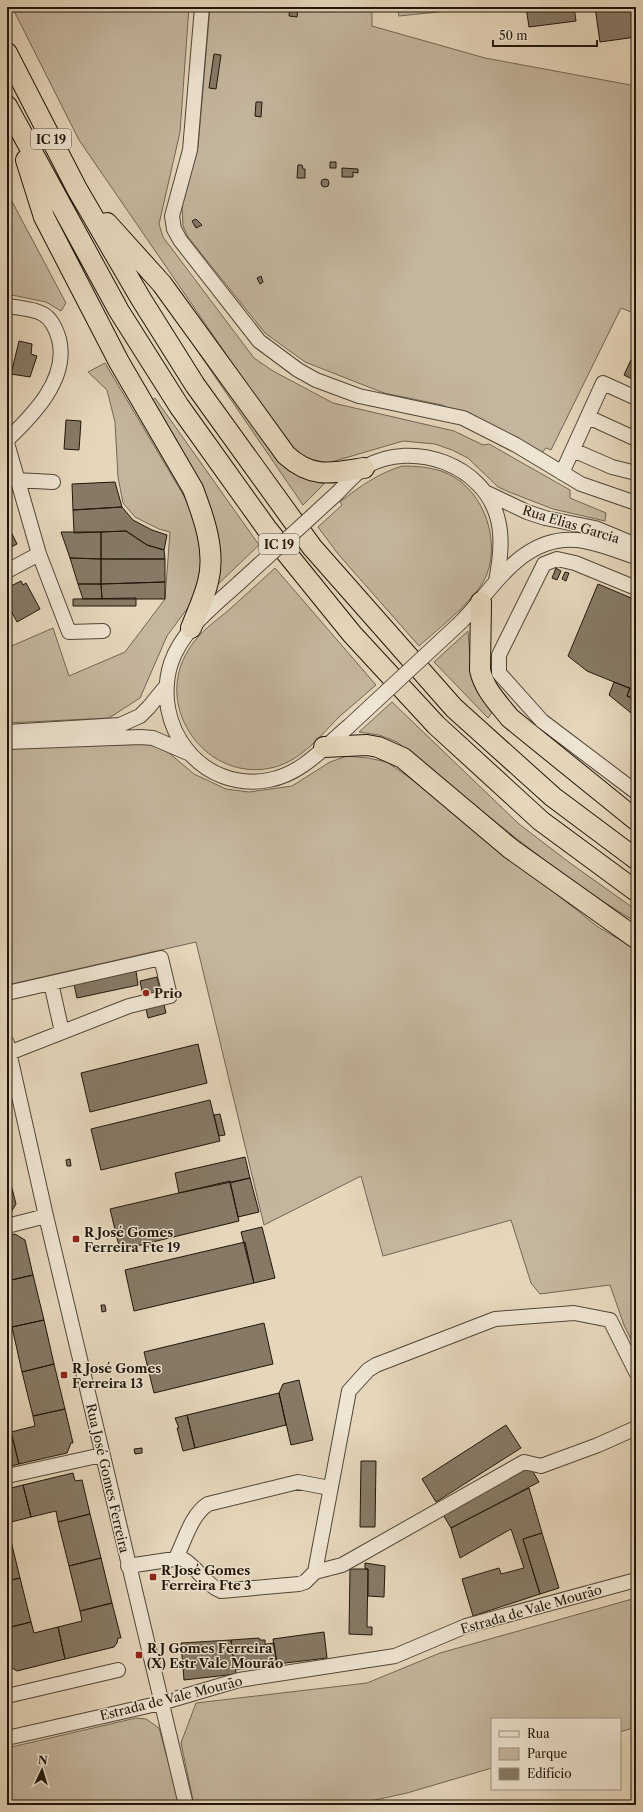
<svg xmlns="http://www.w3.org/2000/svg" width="643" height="1812" font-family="'Libre Caslon Text',serif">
  <rect width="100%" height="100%" fill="#e6d7bc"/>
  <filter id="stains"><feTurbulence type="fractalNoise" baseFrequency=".005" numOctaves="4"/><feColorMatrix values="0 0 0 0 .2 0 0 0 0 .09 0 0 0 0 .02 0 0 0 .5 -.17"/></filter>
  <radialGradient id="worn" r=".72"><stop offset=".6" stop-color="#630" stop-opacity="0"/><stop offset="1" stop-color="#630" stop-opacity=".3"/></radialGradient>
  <path fill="#c4b69e" stroke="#726654" d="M12,7H189L180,132L159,224L163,237L254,358L273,371L333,403L454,431L483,445L489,444L570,490V498L606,513L605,521L553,509L509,492L498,487L468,458L452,450L435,444L403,441L328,463L306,458L297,451L283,437L79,140Z
    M210,7H372V26L485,58L636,86V314L621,308L551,450L546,448L541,454L490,426L442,405L384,393L305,362L265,333L188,237L183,226L182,205L198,147Z
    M397,7H486L399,16Z
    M7,192L66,303L61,311L46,302L7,294Z
    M155,289L315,478L324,484L303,505Z
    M105,363L194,513L200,535L202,577L192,602L167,636L140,698L109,718L7,723V648L53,628L69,676L125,652L165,599L170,532L159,529L135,517L123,503L118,477L115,422L107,390L88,372Z
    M155,398L259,545L213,589L217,576L150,402Z
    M402,466C415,466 428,467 441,471C481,484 501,536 487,574C479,597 438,629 419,646L338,554L318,527L342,505L340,502C359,487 377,474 402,466Z
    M275,568L376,685C364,696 351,706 339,717C320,736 303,759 275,767C208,785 151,708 189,649C199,632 216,621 230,609C245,595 260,582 275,568Z
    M468,631L471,670L493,711L488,718L434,662Z
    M392,702L519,824L570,863L636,910V922C550,871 475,804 397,742L379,735L359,732Z
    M148,743L159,747L169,753L194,774L226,789L249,792L292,786L330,762L347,756L368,758L387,762L414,781L598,927L636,949V1350L624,1325L610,1285L540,1294L531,1283L511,1220L383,1256L361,1176L264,1225L196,942L7,985V749Z
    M636,1598V1727L620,1732V1719H492V1768L407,1793L352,1805H194L181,1743L196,1703L367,1683L440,1653Z
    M136,1718L146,1719L159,1728L180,1805H7V1748Z"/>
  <path fill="#867a67" stroke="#1f160a" d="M290,7H298L297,17L289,16Z
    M526,7H574L576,21L529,27Z
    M595,7H636V37L600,42Z
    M214,54L221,55L216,89L209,88Z
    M256,102H262L261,117L255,116Z
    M330,162H336V168H330Z
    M298,165H302L303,169H305V178H297Z
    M342,168L358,169V173L353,172V177H342Z
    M321 183a4 4 0 1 1 8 0a4 4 0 1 1-8 0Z
    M196,219L202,225L196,228L192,221Z
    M261,276L263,282L260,284L257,278Z
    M19,341L32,344L31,354L37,356L30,377L11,374Z
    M636,349V381L624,375Z
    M66,420L81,421L79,450L64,449Z
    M115,482L122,507L73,510L72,484Z
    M122,507L133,520L152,530L167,535L164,550L147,545L126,531L74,533L73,510Z
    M7,524L17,544L7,549Z
    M126,531L147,545L164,550L165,559H101V532Z
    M61,532H101V559L70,558Z
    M70,558L101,559V584H78Z
    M101,559H165V582L101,584Z
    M556,568L561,571L557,580L552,578Z
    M565,572L569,573L566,581L562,579Z
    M21,581L23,585L26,583L40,609L17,622L7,603V588Z
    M165,582V599H102L101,584Z
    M78,584H101L102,599H83Z
    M598,584L636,600V691L587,671L568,656Z
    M136,598V606H73V599Z
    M614,682L630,688L627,696L636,700V717L609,695Z
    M630,688L636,691V700L627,696Z
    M136,971L138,985L77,998L74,984Z
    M157,977L166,1013L148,1018L140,981Z
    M198,1044L207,1083L90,1112L81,1073Z
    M210,1100L220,1141L101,1170L91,1129Z
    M220,1114L225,1135L219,1136L214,1115Z
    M245,1157L250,1178L179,1193L175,1173Z
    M70,1159L71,1166H67L66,1160Z
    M7,1169L16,1204L10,1214L7,1215Z
    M250,1178L259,1212L238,1217L230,1183Z
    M230,1181L239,1221L120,1250L110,1209Z
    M262,1227L275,1278L254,1283L241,1232Z
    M15,1234L25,1240L33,1275L7,1281V1236Z
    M245,1242L254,1283L134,1311L125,1270Z
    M33,1275L44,1320L12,1327L7,1311V1281Z
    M101,1305H105L106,1311L102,1312Z
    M44,1320L54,1364L22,1372L12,1327Z
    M264,1323L273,1364L154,1393L144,1352Z
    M54,1364L65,1409L33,1416L22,1372Z
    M299,1380L313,1440L291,1445L279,1393L283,1384Z
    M279,1393L286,1425L195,1448L187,1415Z
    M65,1409L73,1443H71L67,1453L19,1464L11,1432L35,1426L33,1416Z
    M187,1415L195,1448L183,1451L177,1428H179L175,1418Z
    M506,1425L521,1448L436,1502L422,1479Z
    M11,1432L19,1464L7,1467V1433Z
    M142,1448V1453L135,1454L134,1449Z
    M361,1461H376L375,1527H360Z
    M529,1465L539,1482L451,1528L442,1513Z
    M73,1473L75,1481L82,1480L90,1514L58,1522L56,1511L31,1517L23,1485Z
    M23,1485L31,1517L7,1523V1489Z
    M529,1488L542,1533L523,1539L540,1594L473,1616L462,1579L499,1568L501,1574L524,1568L511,1529L460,1558L451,1528Z
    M90,1514L101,1558L69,1566L58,1522Z
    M9,1533L20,1578L7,1581V1534Z
    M542,1533L559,1588L540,1594L523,1539Z
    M101,1558L112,1603L80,1611L69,1566Z
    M365,1563L385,1566L384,1597L368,1596V1569H365Z
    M350,1569H368L367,1627H372V1635L349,1634Z
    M20,1578L31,1622L7,1628V1581Z
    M112,1603L121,1638H118L117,1643L114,1647L65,1659L58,1627L82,1621L80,1611Z
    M31,1622L34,1633L58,1627L65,1659L17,1671L7,1665V1628Z
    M324,1632L327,1658L277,1664L273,1639Z
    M259,1638L260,1640H265V1645L232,1649L231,1640Z
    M231,1640L236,1674L184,1680L181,1643Z
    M274,1643L277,1664L235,1670L232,1649Z"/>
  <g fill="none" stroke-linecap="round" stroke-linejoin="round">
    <g stroke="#514636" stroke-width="16">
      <path id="minor" d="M202,7L190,150L172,216L174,229L180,240L259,341L298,370L316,380L359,396L463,418L516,445L581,484L636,503
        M7,306C19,308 32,308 43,314C52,319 56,329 59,339C69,379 33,415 7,440
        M588,417L636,439
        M7,443L39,554L69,632L103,631
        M573,450L612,467L636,473
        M562,473L603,383L636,398
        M16,480L53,482
        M485,492L527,512L545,518L595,528L636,545
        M334,496C344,487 354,474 365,467C413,439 485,465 498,520C503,540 500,561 496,581
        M7,571L39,554
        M239,583C214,606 182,630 171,663C151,726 201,793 269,780C302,774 324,747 348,727
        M636,588L575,563L557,559L544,564L499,655V673L542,721L636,792
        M461,622C494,588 522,535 577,540C597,542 617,551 636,557
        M7,732L120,725L140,716L149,707L167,685
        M7,742L141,737L153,738L188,753
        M51,983L62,1032
        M7,993L161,958L170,996L129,1006L9,1053
        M7,1043L46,1216L186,1805
        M7,1226L46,1216
        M7,1476L102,1455
        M176,1558C185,1540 191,1515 208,1504L298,1482L330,1488
        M128,1566L181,1558C197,1566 205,1585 221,1591L299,1584L305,1582L315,1572L349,1391L368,1370L376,1365L495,1319L574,1313L610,1320L636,1372
        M315,1572L342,1565L524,1462L541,1466L598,1445L636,1428
        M7,1696L118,1670
        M7,1738L161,1703L239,1680L395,1656L466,1626L636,1580"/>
    </g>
    <g stroke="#1f160a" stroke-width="22">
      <path id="highway" d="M7,53L77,189L141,299L195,385L312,547L454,708L553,797L636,859
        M7,106L119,311L179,406L267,529L352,634L436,725L541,821L636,891
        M26,160L44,217L119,362L193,489C204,518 216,551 208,582C204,598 197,613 191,628
        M107,223L162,284L286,455C312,479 332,473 364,468
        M481,602L480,670C484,689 498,703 510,718L636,820
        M324,747L367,745L378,747L403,758L511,849L636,938"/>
    </g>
    <use href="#minor" stroke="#efe5d3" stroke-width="14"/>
    <use href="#highway" stroke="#e6d7bc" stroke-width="20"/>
    <g stroke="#514636" stroke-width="16" stroke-linecap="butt">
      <path id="minor-bridge" d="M239,583L334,496
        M348,727L461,622"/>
    </g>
    <use href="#minor-bridge" stroke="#efe5d3" stroke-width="14"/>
  </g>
  <g fill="#8f2418" stroke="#efe5d3" stroke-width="1.5">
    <circle cx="146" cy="993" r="4"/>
    <rect x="72" y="1235" width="8" height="8" rx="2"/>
    <rect x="60" y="1371" width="8" height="8" rx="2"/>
    <rect x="149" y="1573" width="8" height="8" rx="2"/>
    <rect x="135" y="1651" width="8" height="8" rx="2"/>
  </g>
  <g text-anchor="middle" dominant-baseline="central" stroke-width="3" stroke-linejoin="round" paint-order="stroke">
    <g fill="#efe5d3" stroke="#5d5446" stroke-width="1">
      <rect x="31" y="129" width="40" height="20" rx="3"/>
      <rect x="259" y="534" width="40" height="20" rx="3"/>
    </g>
    <g font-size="12" font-weight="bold" fill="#1f160a">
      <text x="51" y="139">IC 19</text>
      <text x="279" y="544">IC 19</text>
    </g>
    <g font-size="13" fill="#1f160a" stroke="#efe5d3">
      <text transform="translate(571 524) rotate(17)">Rua Elias Garcia</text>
      <text transform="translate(108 1478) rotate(77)">Rua José Gomes Ferreira</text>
      <text transform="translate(531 1609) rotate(-16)">Estrada de Vale Mourão</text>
      <text transform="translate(171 1698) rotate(-14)">Estrada de Vale Mourão</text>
    </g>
    <g font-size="13" font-weight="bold" fill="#1f160a" stroke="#efe5d3" text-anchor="start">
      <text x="154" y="993">Prio</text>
      <text x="84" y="1232">R José Gomes<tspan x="84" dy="15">Ferreira Fte 19</tspan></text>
      <text x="72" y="1368">R José Gomes<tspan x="72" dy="15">Ferreira 13</tspan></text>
      <text x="161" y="1570">R José Gomes<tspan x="161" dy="15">Ferreira Fte 3</tspan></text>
      <text x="147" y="1648">R J Gomes Ferreira<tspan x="147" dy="15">(X) Estr Vale Mourão</tspan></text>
    </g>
  </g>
  <rect width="643" height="1812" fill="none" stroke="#e6d7bc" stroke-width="24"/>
  <rect x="8" y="8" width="627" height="1796" fill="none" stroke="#1f160a" stroke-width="2"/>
  <rect x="12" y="12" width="619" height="1788" fill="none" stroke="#1f160a"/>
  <rect x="491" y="1718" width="130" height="72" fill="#efe5d3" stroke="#9c9283"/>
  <rect x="499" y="1731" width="20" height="6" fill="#efe5d3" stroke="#9c9283"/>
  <text x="527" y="1738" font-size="12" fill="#1f160a">Rua</text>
  <rect x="499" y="1748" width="20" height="12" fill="#c4b69e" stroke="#9c9283"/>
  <text x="527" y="1758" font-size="12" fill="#1f160a">Parque</text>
  <rect x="499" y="1768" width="20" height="12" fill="#867a67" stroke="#9c9283"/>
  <text x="527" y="1778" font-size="12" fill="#1f160a">Edifício</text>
  <g transform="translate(42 1770) rotate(4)" stroke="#efe5d3" stroke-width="3" paint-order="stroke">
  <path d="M0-3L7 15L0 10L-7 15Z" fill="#1f160a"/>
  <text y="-6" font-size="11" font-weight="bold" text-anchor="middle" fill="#1f160a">N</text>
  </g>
  <path d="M493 40v6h104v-6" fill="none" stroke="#1f160a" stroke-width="2"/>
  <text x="499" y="40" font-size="12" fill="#1f160a" stroke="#efe5d3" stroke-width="3" paint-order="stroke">50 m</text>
  <rect width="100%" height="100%" filter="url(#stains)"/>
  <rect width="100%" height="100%" fill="url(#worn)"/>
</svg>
